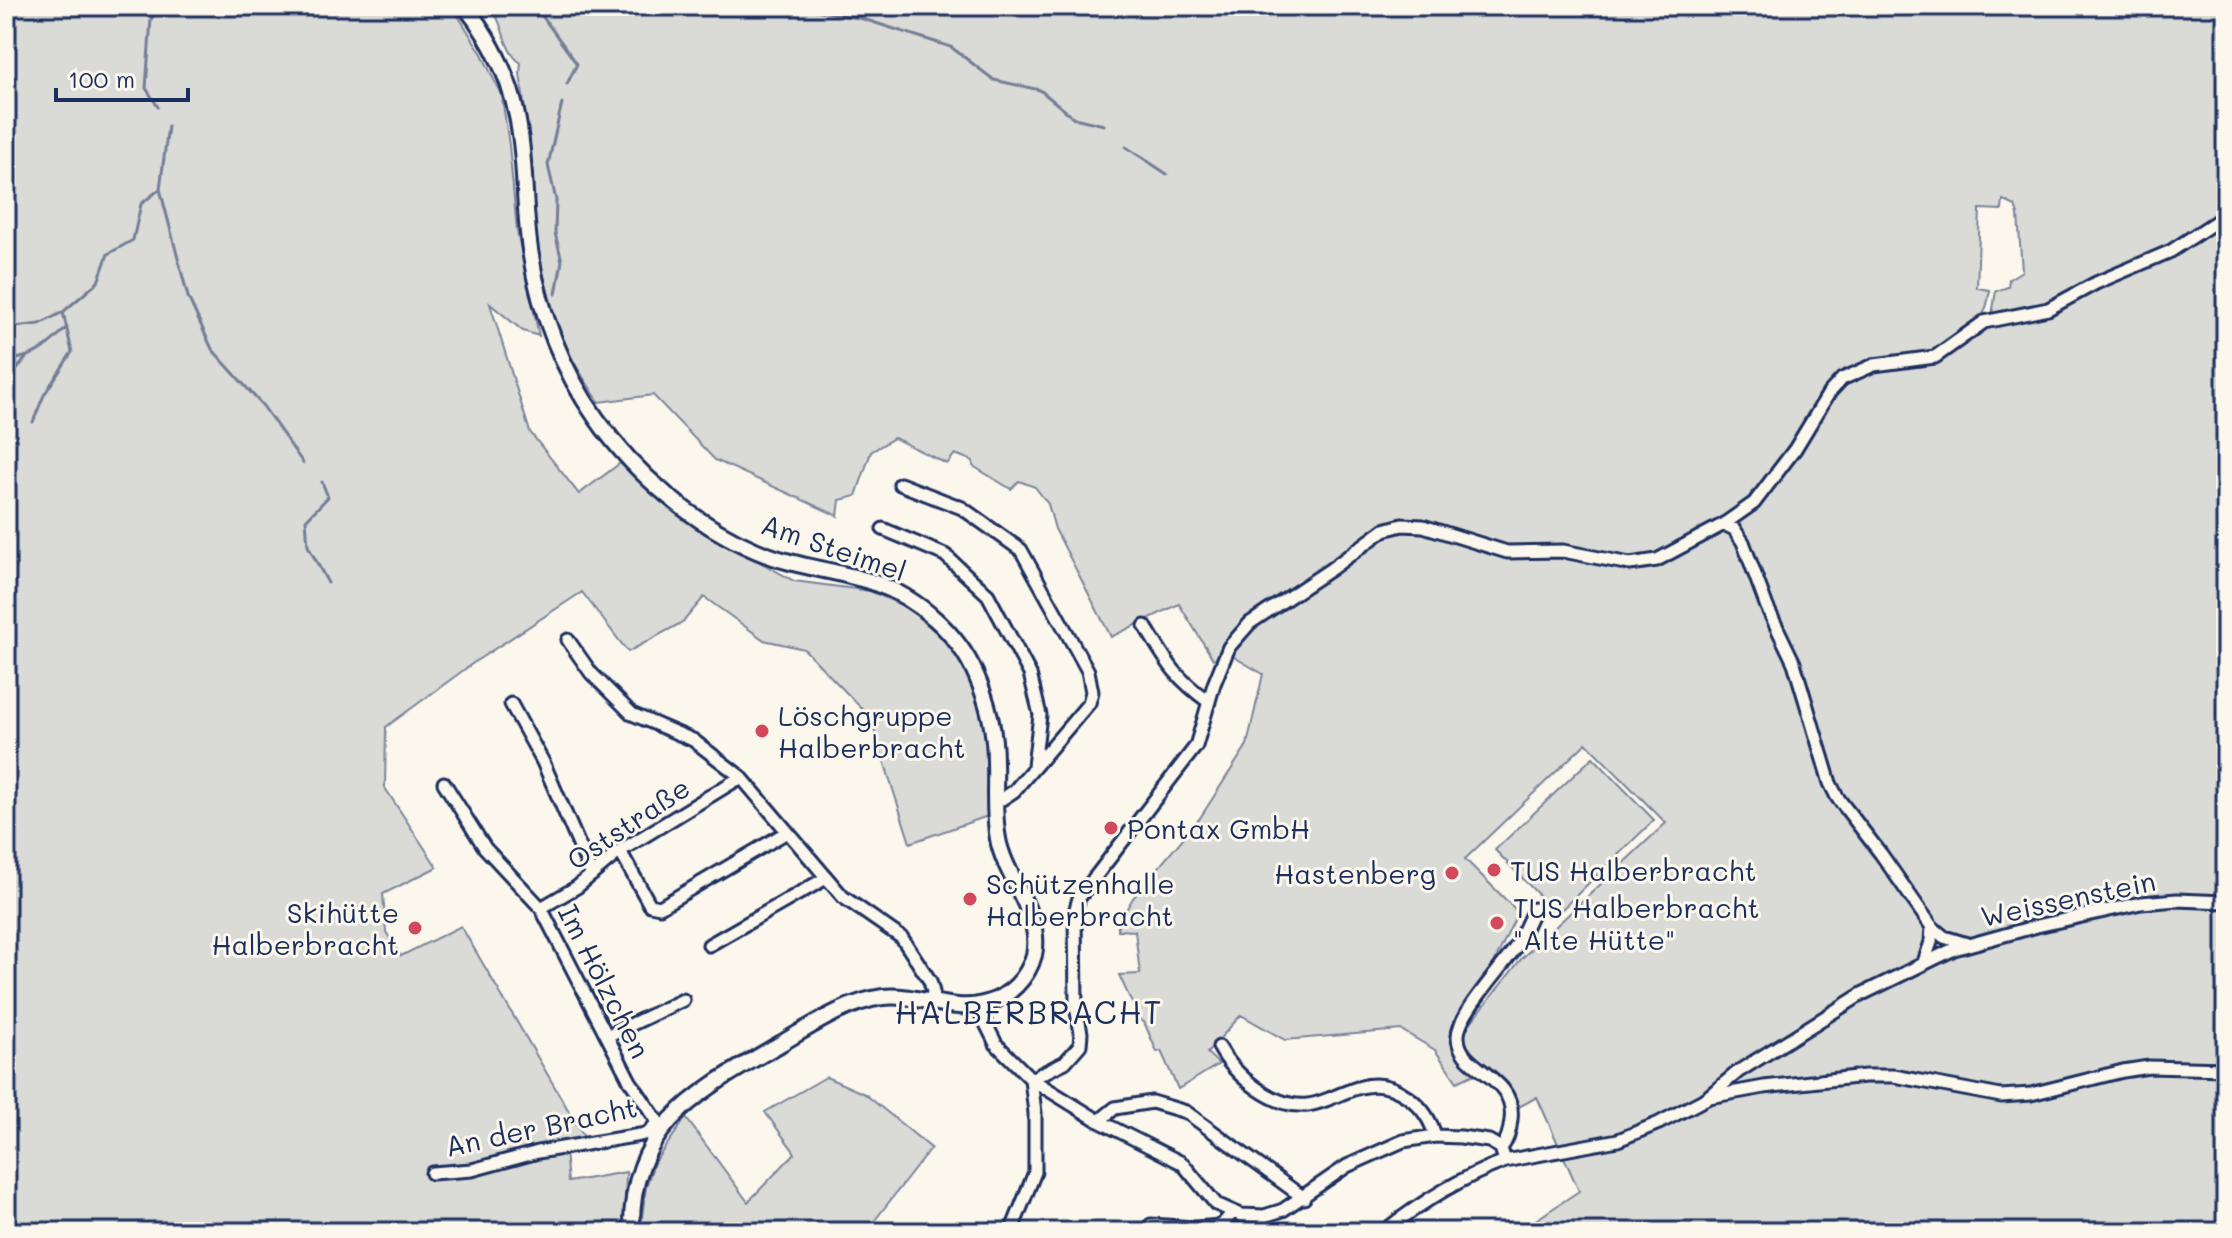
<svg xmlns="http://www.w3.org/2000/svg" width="2232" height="1238" font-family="Mali,sans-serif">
  <rect width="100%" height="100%" fill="#fbf7ec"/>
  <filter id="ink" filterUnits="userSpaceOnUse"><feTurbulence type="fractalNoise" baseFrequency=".0125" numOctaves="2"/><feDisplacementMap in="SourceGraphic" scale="16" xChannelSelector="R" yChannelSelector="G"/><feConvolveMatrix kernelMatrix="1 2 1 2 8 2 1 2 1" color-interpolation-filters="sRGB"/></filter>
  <g filter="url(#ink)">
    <path fill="#dadad7" stroke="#7a849a" stroke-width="2" fill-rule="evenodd" d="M6,6H452L482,54L502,97L509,145L517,231L539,336L523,331L490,304L530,432L579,494L623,461L724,542L794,581L870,591L906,607L942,637L966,666L986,728L989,751L988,816L910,843L870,717L804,649L764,640L704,597L683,622L628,652L582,592L476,661L386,727L385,788L437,867L383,894L386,932L401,956L461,926L584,1137L564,1142L568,1182L626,1172L624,1232H6Z
      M489,6H2226V1232H1518L1579,1191L1537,1097L1517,1108L1508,1083L1488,1068L1457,1082L1435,1050L1401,1030L1285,1040L1241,1015L1207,1053L1219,1064L1178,1089L1161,1051L1157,1052L1144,1022L1140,1020L1119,975L1140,974L1135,931L1118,930V923L1133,898L1200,818L1247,745L1263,674L1227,653L1213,659L1179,604L1111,637L1055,529L1048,504L1035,487L1019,481L1011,489L973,466V461L955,454L947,464L894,438L871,452L856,496L840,500L838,516L715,460L653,395L599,402L561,342L536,245L532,165L520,73L521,63C502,50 505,22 489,6ZM2003,200L2015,206L2018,215L2022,271L2009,279L2008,287L1996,291L1992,315L2041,306L2064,294L2048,314L1986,325L1954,337C1980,319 1985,322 1990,290L1977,288L1980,209L2002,210ZM1586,743L1666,823L1522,958L1468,1026L1451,1037L1455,1022L1494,963L1518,912L1465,859Z
      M1593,757L1654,820L1557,914L1495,850Z
      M826,1077L865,1094L931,1148L872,1224L882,1232H640L646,1187L654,1163L686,1118L748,1202L795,1153L765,1112Z"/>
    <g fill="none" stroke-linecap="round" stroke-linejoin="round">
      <path stroke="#747e96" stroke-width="3" d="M535,6L577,64L567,84
        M796,6L863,19L951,47L994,80L1040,90L1074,118L1104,125
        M158,107L146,88L151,19L161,6
        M168,126L160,189L188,297L212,349L263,406L303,463
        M1126,147L1167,174
        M556,294L562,261L555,233L556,200L548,165L562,103
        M6,328L40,324L63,312
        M6,361C36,357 46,348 67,327
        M6,383L26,358
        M33,422L44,395L72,352L63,312L98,282L108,254L133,240L141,204L160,189
        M322,482L328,497L306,520L308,546L328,583"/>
      <g stroke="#1b2f5e" stroke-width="17">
        <path id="street" d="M900,484L962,508L1021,550L1088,671L1092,692L1089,703L1014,791L1002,799H995
          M1724,524L1734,529L1743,542L1767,607L1794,663L1830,783L1837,797L1881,854L1932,927L1931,942L1924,962
          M883,529L945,555L988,595L1030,674L1040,715L1034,766
          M1145,626C1167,662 1174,677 1209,702
          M568,640L591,673L632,714L693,740L741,777L843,897L902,938L930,981L933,992L931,1001
          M511,704L543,762L592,875
          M444,783L485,848L541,908L630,1081L658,1122L666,1125
          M620,851L650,905L660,907L787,832
          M541,908L577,887L620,851L741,777
          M1932,927L1944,937L1967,944
          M709,945L826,878
          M977,1006L996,1044L1031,1079L1099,1121L1182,1163L1216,1204L1241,1215L1264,1216L1283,1210L1347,1166L1403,1141L1435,1136L1461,1137L1489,1141L1501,1148L1505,1161
          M607,1036L683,1000
          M1219,1047C1234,1075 1274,1109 1308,1105C1326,1103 1343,1091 1361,1087C1394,1078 1427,1105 1435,1136
          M1031,1079L1065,1062L1080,1045L1081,1033L1076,1007L1075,912L1079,898L1196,746L1214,684L1229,647L1250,623L1331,569L1384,530L1402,525L1423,526L1507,552L1563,551L1630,564L1657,560L1724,524L1754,503L1795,449L1829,393L1842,379L1874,365L1935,357L1984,322L2048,309L2096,283L2171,251L2226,215
          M1709,1096L1739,1071L1862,994L1954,949L2037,926L2141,903L2177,900L2226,902
          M1099,1121L1115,1108L1152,1102L1186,1112L1304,1198
          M1501,1148C1508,1140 1510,1131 1511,1120C1517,1074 1457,1071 1458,1036C1458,1014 1502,968 1515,948C1522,936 1528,922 1534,909
          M432,1173L472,1170L538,1152L640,1135L648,1133L658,1122
          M1151,1225L1195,1228L1221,1226L1233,1212
          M1011,1232L1035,1172V1113L1031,1079
          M1383,1232C1419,1204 1462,1177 1505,1161L1618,1140L1659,1123L1709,1097L1764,1087L1865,1076H1894L2001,1096L2031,1094L2123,1071L2149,1067L2226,1069"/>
      </g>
      <g stroke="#1b2f5e" stroke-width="20">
        <path id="secondary" d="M465,6C494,43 514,87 520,134C526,174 524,216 531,256C540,313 563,371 596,418C635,474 693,524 757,551C795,567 836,570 875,583C918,598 958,633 976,675C988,702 995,731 995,761C996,787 993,813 998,839C1005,878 1043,914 1034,955C1028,978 1009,997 987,1003C953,1014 918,993 883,997C846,1002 811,1026 780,1044C700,1091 629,1125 632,1232"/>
      </g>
      <use href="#street" stroke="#fbf7ec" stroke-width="11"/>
      <use href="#secondary" stroke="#fbf7ec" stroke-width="14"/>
    </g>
  </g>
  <g fill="#d1495b" stroke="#fbf7ec" stroke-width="3">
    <circle cx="762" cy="731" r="8"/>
    <circle cx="1111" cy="828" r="8"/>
    <circle cx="1494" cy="870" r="8"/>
    <circle cx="1452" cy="873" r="8"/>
    <circle cx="970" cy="899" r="8"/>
    <circle cx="1497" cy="923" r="8"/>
    <circle cx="415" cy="928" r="8"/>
  </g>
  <g text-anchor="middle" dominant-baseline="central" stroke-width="6" stroke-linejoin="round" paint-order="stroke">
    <g font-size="28" fill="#1b2f5e" stroke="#fbf7ec">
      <text transform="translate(834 547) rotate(19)">Am Steimel</text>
      <text transform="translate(628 823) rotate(-34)">Oststraße</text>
      <text transform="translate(2068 898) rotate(-12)">Weissenstein</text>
      <text transform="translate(605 981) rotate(63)">Im Hölzchen</text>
      <text transform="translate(541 1126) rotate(-12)">An der Bracht</text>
    </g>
    <g font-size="28" fill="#1b2f5e" stroke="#fbf7ec" text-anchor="start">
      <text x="778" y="715">Löschgruppe<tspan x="778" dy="32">Halberbracht</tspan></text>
      <text x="1127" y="828">Pontax GmbH</text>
      <text x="1510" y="870">TUS Halberbracht</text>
      <text x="1436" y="873" text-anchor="end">Hastenberg</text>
      <text x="986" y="883">Schützenhalle<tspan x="986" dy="32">Halberbracht</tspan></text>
      <text x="1513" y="907">TUS Halberbracht<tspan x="1513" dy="32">"Alte Hütte"</tspan></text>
      <text x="399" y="912" text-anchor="end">Skihütte<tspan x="399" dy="32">Halberbracht</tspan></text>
    </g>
    <g font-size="32" letter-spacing="2" fill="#1b2f5e" stroke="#fbf7ec">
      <text x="1029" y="1011">HALBERBRACHT</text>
    </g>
  </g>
  <rect width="2232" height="1238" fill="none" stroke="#fbf7ec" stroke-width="32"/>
  <rect x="16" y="16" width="2200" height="1206" fill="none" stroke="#1b2f5e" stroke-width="3" filter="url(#ink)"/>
  <path d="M56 88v12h132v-12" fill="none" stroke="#1b2f5e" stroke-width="4"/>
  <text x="68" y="88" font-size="24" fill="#1b2f5e" stroke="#fbf7ec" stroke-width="6" paint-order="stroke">100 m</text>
</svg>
